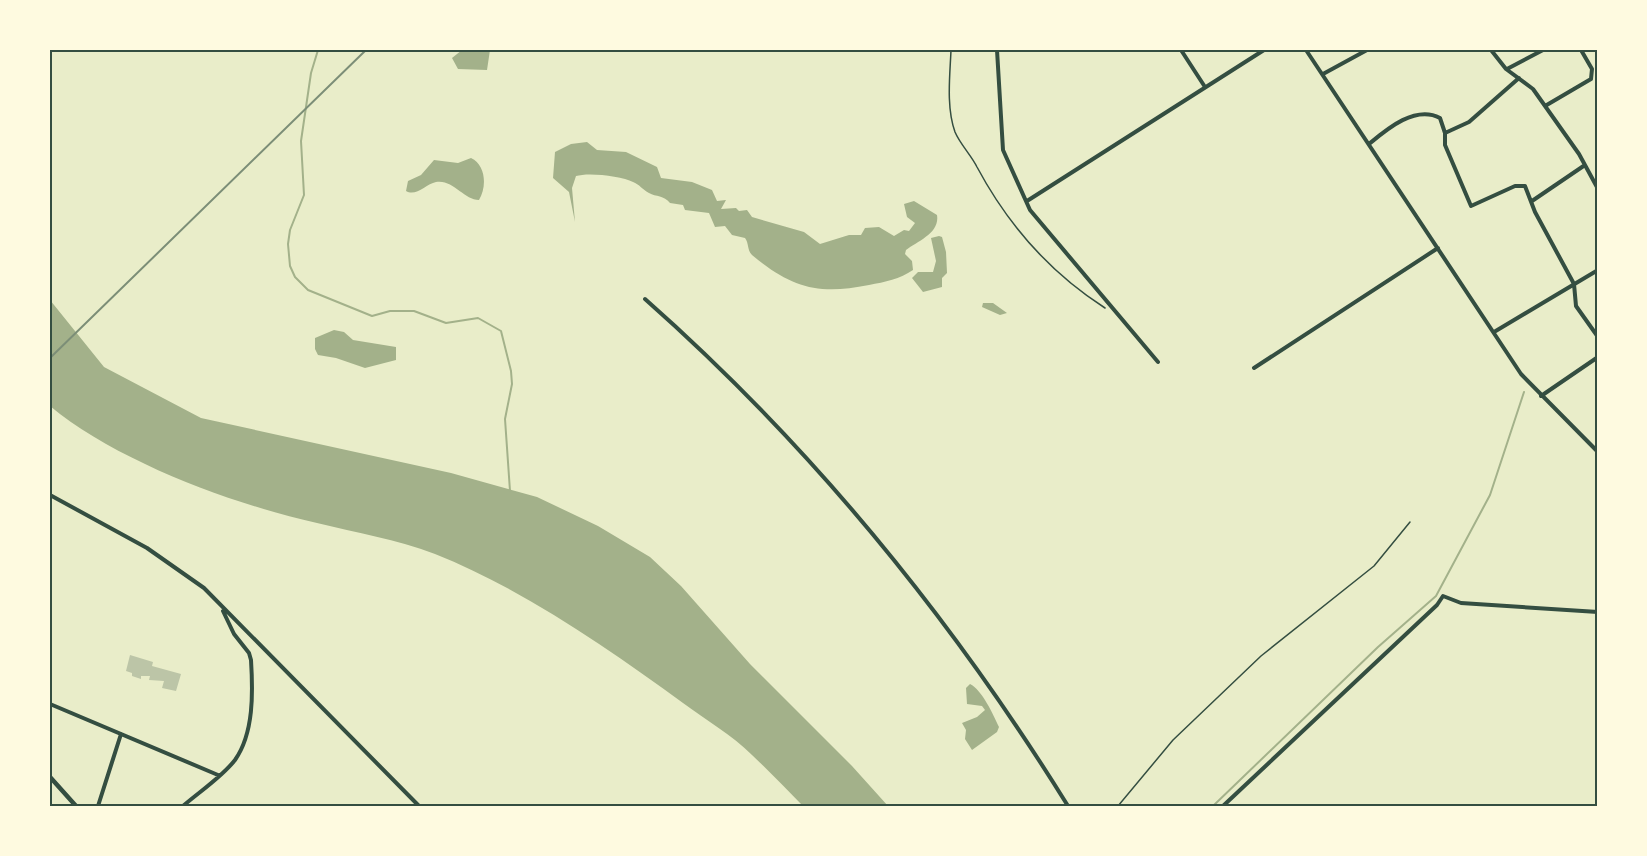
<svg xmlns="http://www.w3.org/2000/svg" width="1647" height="856" font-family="Lora,serif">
  <rect width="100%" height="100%" fill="#e9edc9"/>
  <path fill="#a3b18a" d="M462,50H490L487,70L458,69L452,58Z
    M587,142L597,150L626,152L657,167L661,178L692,182L712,190L717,201L726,200L721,209L736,208L739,211L747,210L752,217L804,232L820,244L849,235H861L865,228L879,227L894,236L904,230L909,231L915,223L907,217L904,204L914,201L937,215C940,233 918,241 906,250L905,254L912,261L913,270C900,279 885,282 869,285C818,295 792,288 752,255C747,250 749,243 745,238L732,235L725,226L715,227L709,213L685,210L683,205L670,203C664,195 656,197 649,193C643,190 639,184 633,182C622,176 588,172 576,176L572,188L575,222L569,192L553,178L555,152L571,144Z
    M471,158C486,165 487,187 479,200C464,200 453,179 436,182C426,184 416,197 406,191L408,181L421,175L434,160L458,163Z
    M939,236L942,237L946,252L947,273L942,278V287L923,292L912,278L918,272H933L936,261L931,238Z
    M50,300L104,367L201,418L451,473L537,497L598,526L650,557L681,586L750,664L852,766L888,806H803C786,789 769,771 752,755C732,735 706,720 683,703C609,649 521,588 435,554C396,539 357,533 317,523C232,504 116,461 50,406Z
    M993,303L1007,313L1000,315L982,307L983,303Z
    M334,330L344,332L353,340L396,347V360L365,368L336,358L318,355L315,349V338Z
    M970,684C982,690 993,714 999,727L997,732L972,750L965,739L966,730L962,723L977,717L985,710L982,706L967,704L966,688Z"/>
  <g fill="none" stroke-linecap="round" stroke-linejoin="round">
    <path stroke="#a3b18a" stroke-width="2" d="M318,50L311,73L301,141L304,195L290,230L288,244L290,266L295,277L308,290L372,316L390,311H414L446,323L478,318L501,331L511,371L512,384L505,419L510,491
      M1213,806L1378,647L1436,596L1490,495L1524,392"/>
  </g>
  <path fill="#bcc5a7" d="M130,655L153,662L152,666L181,674L176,691L162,688L164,681L149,680L150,676H141V679L132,676V673L126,671Z"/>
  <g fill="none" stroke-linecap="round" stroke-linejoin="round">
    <path stroke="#344e41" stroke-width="1.5" d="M951,50C950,75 946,107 955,132C960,144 971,155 977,167C1008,225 1049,272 1105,308
      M1118,806L1173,740L1261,656L1374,566L1410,522"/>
    <path stroke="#344e41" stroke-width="4" d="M997,50L1003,150L1030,210L1158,362
      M1181,50L1205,87
      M1306,50L1521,374L1598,452
      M1491,50L1506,69L1533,89L1579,154L1598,189
      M1507,69L1543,50
      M1323,74L1367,50
      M1545,106L1591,79L1592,69L1581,50
      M1445,133V145L1471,206L1515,186H1525L1535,212L1574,284L1576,306L1598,337
      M1369,144C1387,129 1415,105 1440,118L1445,133L1469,122L1519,78
      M1027,201L1264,50
      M1532,201L1585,165
      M645,299C810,445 952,619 1068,806
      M1494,332L1598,270
      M1254,368L1438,248
      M1541,396L1598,357
      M50,495L147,548L204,588L419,806
      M50,704L218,775
      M98,806L121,734
      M183,806C199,792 222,777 235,760C254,733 253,692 251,660L249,653L234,634L223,611
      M1223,806L1437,605L1443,596L1461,603L1598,612"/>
    <path stroke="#344e41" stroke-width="4.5" d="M50,777L76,806"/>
    <path stroke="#7c8e77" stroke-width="2" d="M50,358L366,50"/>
  </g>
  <rect width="1647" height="856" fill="none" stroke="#fefae0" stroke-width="102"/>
  <rect x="51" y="51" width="1545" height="754" fill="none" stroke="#344e41" stroke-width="2"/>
</svg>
